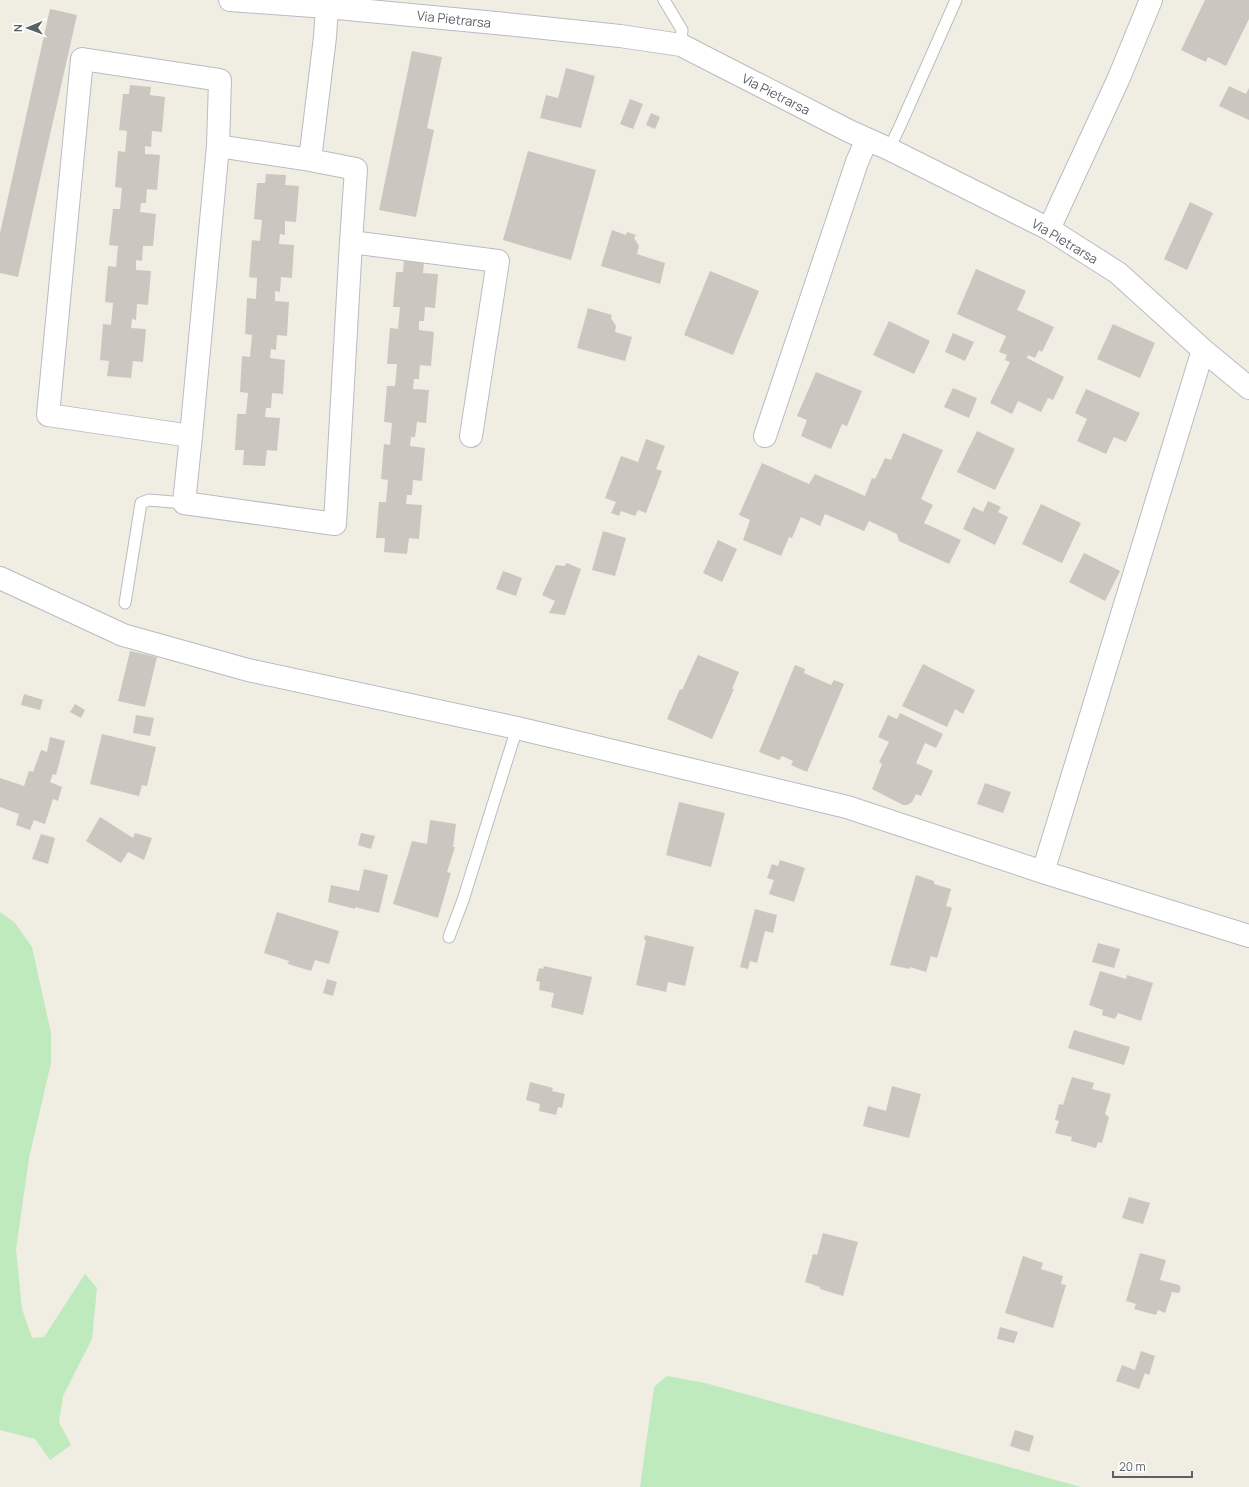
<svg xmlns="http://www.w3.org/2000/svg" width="1249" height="1487" font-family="Manrope,sans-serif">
  <rect width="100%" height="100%" fill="#f0ede3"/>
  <path fill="#beeabd" d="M0,912L15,923L32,947L51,1033V1063L29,1158L16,1249L22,1309L32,1338L44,1337L85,1274L97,1288L92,1339L63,1396L59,1422L71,1445L50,1460L35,1439L0,1430Z
    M667,1376L705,1383L1081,1487H640L654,1387Z"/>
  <path fill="#cbc7c0" d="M1205,0H1249V19L1226,66L1208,57L1206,62L1181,50Z
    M50,9L77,15L18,277L0,273V233Z
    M412,51L442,57L427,128L434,130L416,217L379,210Z
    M566,68L595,76L581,128L540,118L546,95L558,98Z
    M130,85L151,87L150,95L165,97L162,132L152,131L151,147L145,146V154L160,155L157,190L147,189L146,203H141L140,212L156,214L153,246H143L142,261L136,260V270L151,271L148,305L137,304L136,320L132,319L131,328L146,329L143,362L133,361L131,378L107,376L109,361L100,360L103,324L111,325L113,303L105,302L108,266L116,267L118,246L109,245L113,209H120L122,188L115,187L118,151L125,152L127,131L119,130L123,94H129Z
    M1229,86L1246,94L1249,88V120L1219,106Z
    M630,99L643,104L633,129L620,124Z
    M651,113L660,117L655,129L646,125Z
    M528,151L596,170L571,260L503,240Z
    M266,174L286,175L285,185L299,186L296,222L285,221V235L280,234L279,244L294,245L292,278L281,277L280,292L275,291V301L289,302L287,336L277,335L276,350L271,349L270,358L285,360L283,394L272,393L271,408H266L265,417L280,418L277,451L267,450L265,466L243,465L244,450H235L237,414H246L248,393L240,392L242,356L250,357L252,335L245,334L247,298L256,299L257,278L249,277L252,240L260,241L262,220L254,219L257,183H265Z
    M1190,202L1213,213L1187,270L1164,259Z
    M612,230L626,235L627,232L636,235L634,238L639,246L637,254L665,263L660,284L601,266Z
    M404,261L424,263L423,273L438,274L435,308L425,307L424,321H419V330L434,332L431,366L420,365L419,379H414L413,389L429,390L426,423L417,422L415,437H411L410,446L425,448L422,481L413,480L412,495H407L406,504L422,505L419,539L409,538L407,554L384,552L385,538H376L379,502H386L388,480L381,479L384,444L390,445L392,423L384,422L387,386H395L397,364H387L390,328L398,329L400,307H393L396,272H403Z
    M976,269L1026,291L1017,310L1054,327L1042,352L1039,350L1035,358L1028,355L1027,358L1064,377L1053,400L1048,398L1041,412L1018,401L1012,414L990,403L1010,362L1005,360L1007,355L999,352L1006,336L957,314Z
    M710,271L759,291L733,355L684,335Z
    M588,308L612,315L611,318L616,326L615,332L632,337L625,361L577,348Z
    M889,321L930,341L914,374L873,355Z
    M1113,324L1155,343L1140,378L1097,359Z
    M953,333L974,342L965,361L945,352Z
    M816,372L862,391L847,426L842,424L831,449L801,436L807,420L797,416Z
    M953,388L977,398L969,418L944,407Z
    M1086,389L1140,413L1126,442L1114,437L1106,454L1077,441L1087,419L1075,413Z
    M977,431L1015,449L995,490L957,472Z
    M903,433L943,450L921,499L933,505L924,523L961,540L949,564L899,541L897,534L869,521L864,531L825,514L820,526L801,517L792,538L789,537L781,556L743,540L750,520L739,515L762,463L809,484L815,474L865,496L872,478L875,479L885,458L891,460Z
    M646,439L665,446L656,469L662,471L646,513L638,510L635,516L621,511L619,516L611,513L616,502L605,498L621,456L638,462Z
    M988,501L1001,507L998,512L1008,517L995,545L963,529L973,507L983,512Z
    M1041,504L1081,523L1062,563L1022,544Z
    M603,531L626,538L615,576L592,570Z
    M718,540L737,549L722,582L703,573Z
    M1084,553L1120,571L1105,601L1069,582Z
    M567,563L581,569L565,615L549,613L555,601L542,595L556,565L564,566Z
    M503,571L522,578L516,596L496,589Z
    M130,651L157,657L145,707L118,701Z
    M698,655L739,672L732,689H734L712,739L667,719L680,689L682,690Z
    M923,664L975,690L963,714L955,709L947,727L902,706Z
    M795,665L805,669L804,673L831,685L834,680L844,684L807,772L791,765L793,761L782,756L779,760L759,752Z
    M24,694L43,700L40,710L21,705Z
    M75,704L85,710L81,718L70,712Z
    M900,713L943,734L936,748L925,743L916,763L933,771L921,796L916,794L912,802L907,805H903L872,789L882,764L879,762L889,742L878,737L888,715L897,719Z
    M136,715L154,718L150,736L133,733Z
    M102,734L156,747L147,786L142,785L139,796L90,784Z
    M50,737L65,741L56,775L53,774L50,782L62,787L58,801L53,799L45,824L34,820L30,830L16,825L19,814L0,807V778L24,786L29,771L33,772L41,750L47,752Z
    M985,783L1011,792L1003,813L977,804Z
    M679,802L725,813L711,867L666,855Z
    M100,817L133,838L135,833L152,838L144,860L128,852L121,863L86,841Z
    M430,820L456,824L453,847H455L447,872L451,873L438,918L393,904L412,841L427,844Z
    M361,833L375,836L371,849L358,845Z
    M41,834L55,838L48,864L32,859Z
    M780,860L805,868L794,902L769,894L774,880L767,878L772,864L778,866Z
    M364,869L388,875L379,913L355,907V909L328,902L331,885L359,891Z
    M916,875L934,881V884L951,889L946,906L952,908L937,958L931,956L926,972L910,967V969L890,965Z
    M755,909L777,915L773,933L765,931L757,963L750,961L748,969L740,967Z
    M277,912L339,931L329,964L315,960L311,971L288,964L289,961L264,953Z
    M645,935L694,947L685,986L668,982L666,992L636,985L646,940H644Z
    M1098,943L1120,949L1114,968L1092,962Z
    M544,966L592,977L583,1015L551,1007L554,993L539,990L540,982L536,981L539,968L543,969Z
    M1100,971L1126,979L1127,975L1153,983L1141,1021L1118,1013L1115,1019L1102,1015L1103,1010L1089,1005Z
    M327,979L337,982L333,996L323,993Z
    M1074,1030L1130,1047L1124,1065L1068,1048Z
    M1072,1077L1094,1083L1092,1089L1111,1094L1105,1114L1109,1117L1102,1143L1098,1142L1096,1148L1071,1141L1072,1137L1055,1133L1059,1121L1055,1120L1059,1104L1063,1105Z
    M530,1082L553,1088L552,1091L565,1094L562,1108L558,1107L556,1115L539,1111L540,1104L526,1100Z
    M892,1086L921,1094L909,1138L863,1126L868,1106L886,1111Z
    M1129,1197L1150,1203L1143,1224L1122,1218Z
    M823,1233L858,1242L843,1296L820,1289V1287L805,1282L813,1254L817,1255Z
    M1140,1253L1166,1260L1160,1280L1179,1285L1181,1288L1179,1293L1172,1292L1165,1313L1158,1310L1156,1315L1134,1309L1136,1304L1126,1301Z
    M1023,1256L1043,1263L1041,1269L1063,1276L1061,1284L1066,1285L1053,1328L1005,1313Z
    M1000,1327L1018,1332L1014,1343L997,1339Z
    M1141,1351L1155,1356L1149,1375L1145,1373L1139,1389L1116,1381L1122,1365L1135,1370Z
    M1015,1430L1034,1436L1029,1452L1010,1446Z"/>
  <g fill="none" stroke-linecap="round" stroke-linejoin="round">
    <g stroke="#b8bcc1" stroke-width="13">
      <path id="lane" d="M664,0L682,30L681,45
        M889,149L900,126L956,0
        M125,603L141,503L149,500L184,503
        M449,937L463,900L517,728"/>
    </g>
    <g stroke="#b8bcc1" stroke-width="24">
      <path id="street" d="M230,0L327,7L506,24L620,36L681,45L849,131L889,149L1049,229L1118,273L1203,350L1249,388
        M327,7L325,37L310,160L356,169L351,242
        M82,59L220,80L218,146L191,436L48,415Z
        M218,146L310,160
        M1049,229L1118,80L1151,0
        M191,436L184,503L335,524L351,242L498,261L471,436
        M765,436L857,162L867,139
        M0,578L123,635L248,670L517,728L847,807L1043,872L1249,936
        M1043,872L1203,350"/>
    </g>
    <use href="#lane" stroke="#fff" stroke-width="11"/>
    <use href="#street" stroke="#fff" stroke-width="22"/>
  </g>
  <g text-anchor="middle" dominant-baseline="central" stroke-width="3.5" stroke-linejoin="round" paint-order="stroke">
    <g font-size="13" fill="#5b6066" stroke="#fff">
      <text transform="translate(454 19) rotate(6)">Via Pietrarsa</text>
      <text transform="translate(776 94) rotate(27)">Via Pietrarsa</text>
      <text transform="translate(1065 241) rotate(31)">Via Pietrarsa</text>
    </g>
  </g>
  <g transform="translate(28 28) rotate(269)" stroke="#ffffff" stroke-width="3" paint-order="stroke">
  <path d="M0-3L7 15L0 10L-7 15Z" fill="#5b6066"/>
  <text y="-6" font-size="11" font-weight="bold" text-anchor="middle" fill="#5b6066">N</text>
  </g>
  <path d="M1113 1471v6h79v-6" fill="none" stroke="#5b6066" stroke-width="2"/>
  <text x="1119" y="1471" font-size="12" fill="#5b6066" stroke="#ffffff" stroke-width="3" paint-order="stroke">20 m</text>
</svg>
